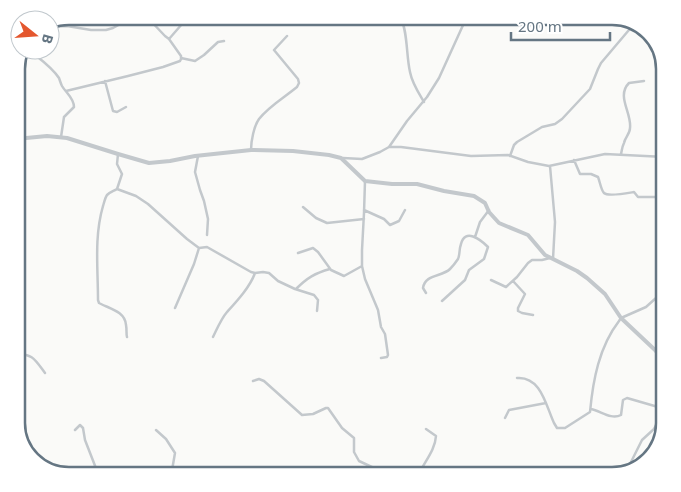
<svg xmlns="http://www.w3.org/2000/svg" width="681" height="492" font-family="'Noto Sans',sans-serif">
  <rect width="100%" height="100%" fill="#fafaf8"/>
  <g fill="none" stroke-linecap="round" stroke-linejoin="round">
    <path stroke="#c3c8cc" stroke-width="2.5" d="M400,16C408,31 406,55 410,72C412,83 418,92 424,102
      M459,16L465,22
      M506,16C514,24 532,25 543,27
      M642,26L646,31
      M50,27L67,26L91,30H106L113,28L135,16
      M169,39L189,16
      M29,50C40,59 52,67 59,78C60,81 61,84 62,86C66,93 74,98 74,107L64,117L61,137
      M22,54L26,50
      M181,58L195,61L204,55L218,42L224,41
      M105,81L113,111L117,112L126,107
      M66,91L128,76L163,67L180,61L181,59V56L169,39L165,36L146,16
      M389,147H401L471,156L508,155L528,162L549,166L605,154L665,157
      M251,150C251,141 254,126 259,119C269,106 285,97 297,87L299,83L298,79L274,50L287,36
      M118,154L117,164L122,174L117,189C114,191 110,192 107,195C105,198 104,203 103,206C94,237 98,268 98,300L99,303L101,304C111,309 125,312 126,325C127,330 126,333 127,337
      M621,154C622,150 622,147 624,143C625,137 630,134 630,128C632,113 616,96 629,83L644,81
      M198,156L195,172L200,190L204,201L208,219L207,235
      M510,156L514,145L517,142L542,127L555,124L562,119L590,89L598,69L601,63L634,24
      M343,158L362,159L380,152L389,147L407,121L427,97L439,78L464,23L469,16
      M574,160L580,174H591L598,177C600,182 601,190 604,193C608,197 628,193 634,192L638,197H656L659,206L665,211
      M550,166L555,222L553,259
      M365,181L364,213L362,250V266L365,279L378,310L381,327L385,334L388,355L387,357L381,358
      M117,189L136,196L148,204L187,239L199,248L194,264L175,308
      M303,207L316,218L327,223L364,219
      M364,210L384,219L390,225L399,221L405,210
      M475,237L480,222L489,210
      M199,248L207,247L251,272L255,273L263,272L269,273L278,281L295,289L314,295L318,300L317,311
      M298,253L313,248L318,252L331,270L344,276L362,266
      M491,280L506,287L517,277L528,263L532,260H542L550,258
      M513,281L525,294L518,308V311L522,313L533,315
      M296,289C307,278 315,273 330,269
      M426,293L423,288C425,274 442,277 450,269C453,266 456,262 458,259C460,255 459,249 461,244C465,228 480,239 488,247L484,259L469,270L465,280L442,301
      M213,337C217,329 221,319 227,312C237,301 250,287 255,273
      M16,355C32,352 36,361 45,373
      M517,378C541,376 546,406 554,423L557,428H565L590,412C593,380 599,347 619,321L621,318L646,307L656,298L665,295
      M253,381L259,379L264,381L302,415L313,414L326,408H328L342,428L354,438V452L359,461L391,476
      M591,409C601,411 611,420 621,415L623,400L627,398L665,409
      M505,418L509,410L546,403
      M75,430L80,425L83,428L85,440L99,476
      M156,430L166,439L175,453L171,476
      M628,468L642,440L654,429L665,410
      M201,476L206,470L222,476
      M418,476C424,462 435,451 436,436L426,429"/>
    <path stroke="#c3c8cc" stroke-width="4" d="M16,139L47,136L67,138L118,154L149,163L170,161L195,156L251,150L293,151L329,155L341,158L365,181L392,184H417L444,191L474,196L485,203L489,212L499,223L528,235L545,255L577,271L587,278L605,294L621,318L655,350L665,362"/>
  </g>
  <path d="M0 0H681V492H0ZM69 25H612A44 44 0 0 1 656 69V423A44 44 0 0 1 612 467H69A44 44 0 0 1 25 423V69A44 44 0 0 1 69 25Z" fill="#fff" fill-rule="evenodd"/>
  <path fill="none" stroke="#657683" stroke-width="2.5" d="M69 25H612A44 44 0 0 1 656 69V423A44 44 0 0 1 612 467H69A44 44 0 0 1 25 423V69A44 44 0 0 1 69 25Z"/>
  <g transform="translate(35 35) rotate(107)"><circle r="24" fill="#ffffff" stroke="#c1c8cd"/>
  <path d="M0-4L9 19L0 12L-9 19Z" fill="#e4572e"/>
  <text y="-8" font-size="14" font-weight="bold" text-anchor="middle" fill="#657683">B</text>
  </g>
  <path d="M511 32v8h99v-8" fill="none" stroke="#657683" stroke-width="2.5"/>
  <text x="518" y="32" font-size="15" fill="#657683" stroke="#ffffff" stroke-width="4" paint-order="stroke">200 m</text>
</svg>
